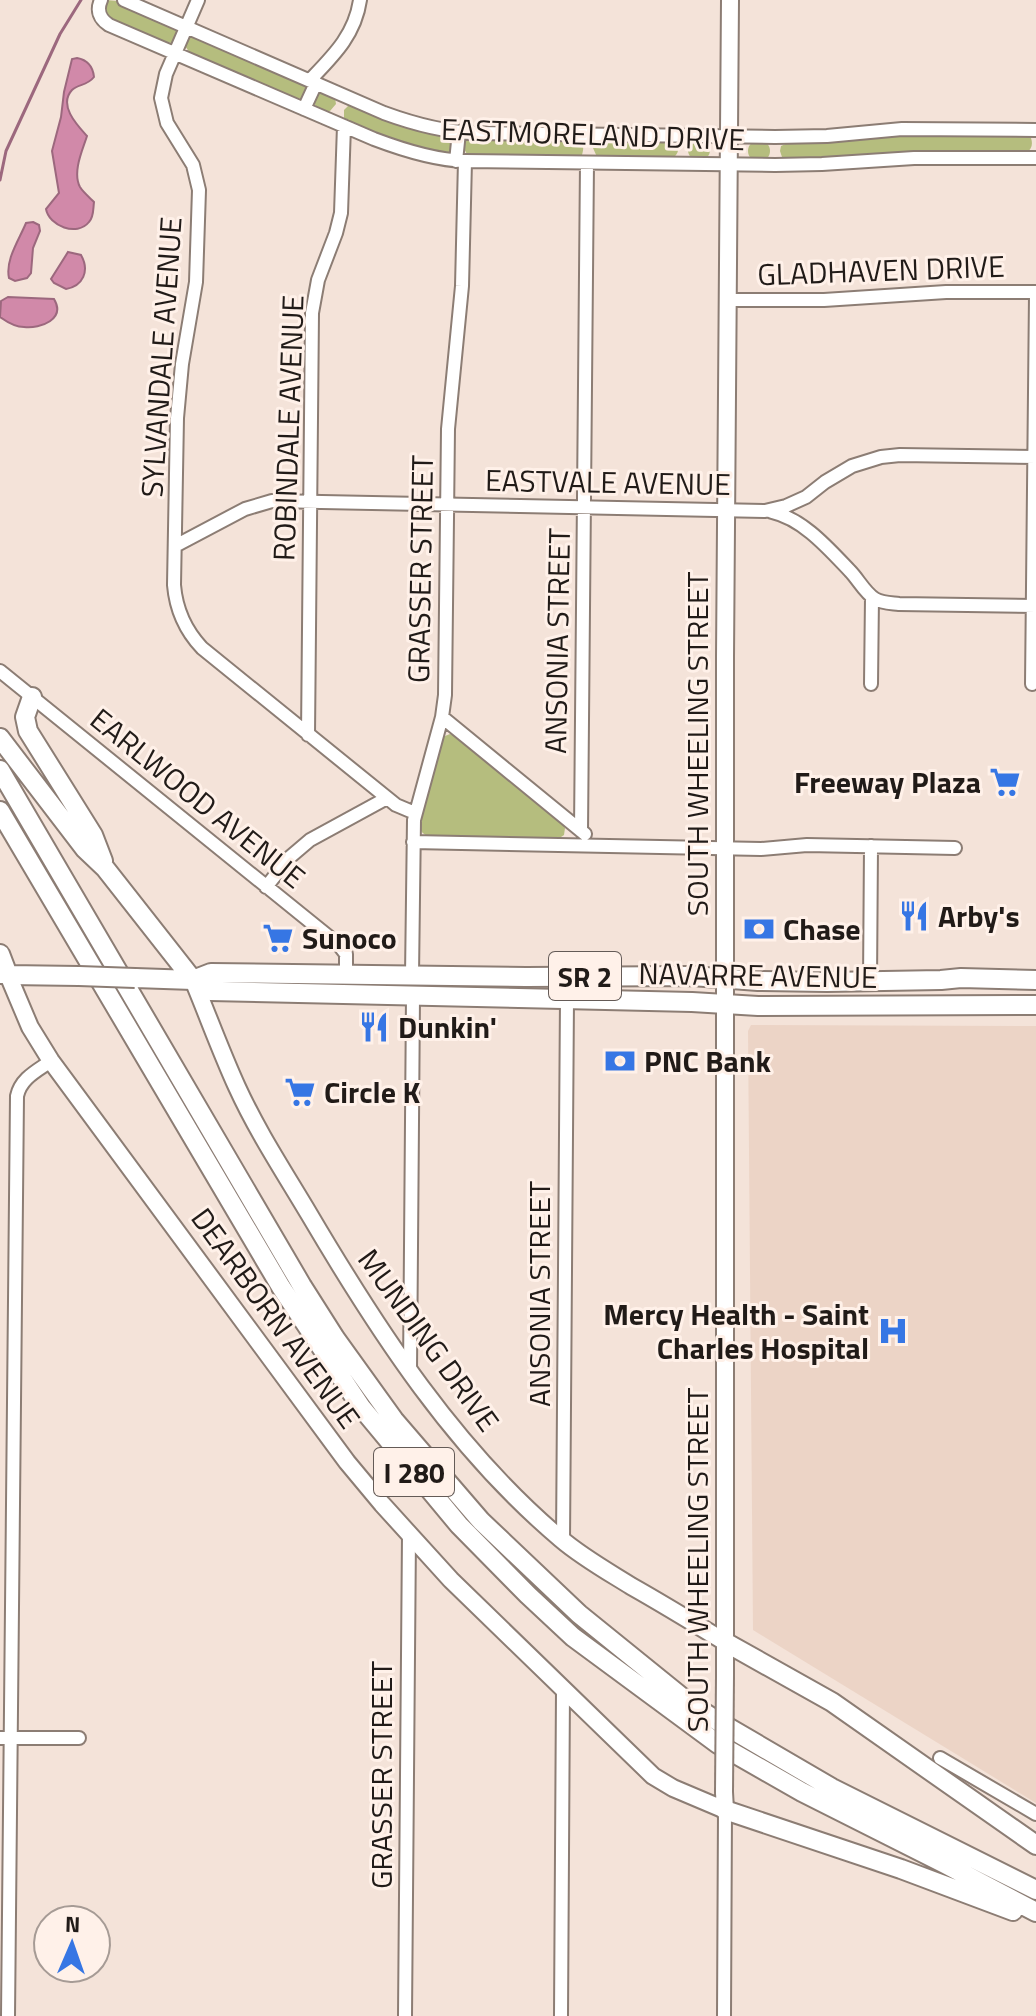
<svg xmlns="http://www.w3.org/2000/svg" width="1036" height="2016" font-family="'Titillium Web',sans-serif">
  <rect width="100%" height="100%" fill="#f4e3d9"/>
  <path fill="#ecd4c6" d="M751,1025L1036,1026V1803L753,1630L748,1031Z"/>
  <path fill="#b5bd7e" d="M106,0L117,1L174,26L177,33L174,40L171,43L162,41L106,17L102,4Z
    M191,36H193L306,85L307,88L303,98L297,99L190,53L185,46L186,41Z
    M322,92L335,98L336,104L330,111C323,113 318,110 314,103L317,94Z
    M349,105H356L446,135L453,142L452,150C450,151 448,153 446,153C430,157 365,130 347,122L344,119V110Z
    M1025,134L1031,138C1033,144 1032,149 1026,153L944,152L792,161L782,157L780,151L781,146L790,142L892,135Z
    M468,139L578,140C584,144 584,148 582,155L576,158L468,156L463,147L464,142Z
    M601,139L671,141L676,143C680,150 678,154 672,159L597,157L593,148L597,141Z
    M688 150a11 11 0 1 1 22 0a11 11 0 1 1-22 0Z
    M748 151a11 11 0 1 1 22 0a11 11 0 1 1-22 0Z
    M450,734L456,736L561,822L565,828L564,835L558,839L430,837C421,834 419,829 419,820L441,740L445,736Z"/>
  <path fill="#d189a9" stroke="#9c687e" stroke-width="2" d="M77,58C88,60 93,67 94,77C87,86 78,84 72,90C58,105 77,125 87,136C83,149 72,172 80,187C83,192 90,198 94,202C93,209 94,217 89,222C77,237 49,226 46,209L59,193L52,151L61,117L64,92L72,59Z
    M33,222L39,225L40,231L33,248L31,273L27,278L15,281L9,278C5,260 19,240 26,223Z
    M68,252L81,255C90,271 83,286 66,289L54,283L51,279Z
    M8,297L54,299C66,319 41,329 24,327C15,327 7,322 0,317L1,301Z"/>
  <g fill="none" stroke-linecap="round" stroke-linejoin="round">
    <path stroke="#9c687e" stroke-width="3" d="M0,180L6,151L60,34L81,0"/>
    <g stroke="#8c7d74" stroke-width="16">
      <path id="minor" d="M101,0C96,11 100,19 109,25L374,139C403,150 434,160 465,161L775,165L822,164L914,158H1036
        M124,0L384,113C414,124 443,132 475,133L775,137L827,136L902,129L1036,130
        M198,0L166,74L161,98L167,123L193,165L199,190L196,282L182,364L177,418L174,585C176,609 186,631 202,648L396,805L415,813
        M310,80C333,56 355,35 360,0
        M304,109L316,83
        M456,161L459,132
        M727,300H824L946,292H1036
        M772,512C803,519 828,548 850,571C858,579 865,593 875,599C882,603 891,603 899,604L1036,606
        M175,546L245,509L272,501L765,511L786,506L806,497L825,482L852,466L881,457L900,455L1036,457
        M0,671L339,945L346,954V975
        M871,684L872,597
        M1032,684L1036,295
        M442,717L585,834
        M308,735L312,313L318,280L336,233L341,213L344,126
        M581,831L587,163
        M413,842L761,849L807,845L955,848
        M266,887L290,857L310,840L387,798
        M412,975L414,820L442,717L445,695L448,429L462,286L465,161
        M870,982L871,846
        M410,1372L413,996
        M563,1541L567,999
        M0,1738H79
        M940,1758L1036,1814
        M8,2016L17,1096C21,1078 37,1071 51,1061
        M405,2016L409,1535
        M561,2016L563,1690
        M724,2016L725,1810"/>
    </g>
    <g stroke="#8c7d74" stroke-width="20">
      <path id="major" d="M0,975H8L30,1027L51,1061L347,1462L382,1504L451,1580L653,1776L673,1788L725,1810L724,1792
        M193,980C208,1016 221,1052 237,1087C257,1131 284,1172 309,1214C378,1331 455,1450 561,1539C582,1557 607,1571 631,1586C663,1604 694,1623 725,1642
        M725,1676V657L730,0"/>
    </g>
    <g stroke="#8c7d74" stroke-width="22">
      <path id="highway" d="M32,697L25,717L28,731L93,835L103,861
        M0,738L85,849L105,868L193,980L210,991L692,1002L758,1006L1036,1005
        M0,770L302,1286L335,1338L394,1420L481,1521L579,1614L689,1703L719,1722L832,1788L1036,1890
        M0,811L281,1287L361,1407L459,1525L528,1595L573,1637L718,1744L802,1792L945,1864L1036,1912
        M0,954L8,975L79,976
        M135,978L193,980L211,973L526,977L692,976L758,981L827,982L941,980L961,978L1036,980
        M725,1642L832,1702L1036,1845
        M725,1810L901,1869L1013,1911"/>
    </g>
    <use href="#minor" stroke="#fff" stroke-width="12"/>
    <use href="#major" stroke="#fff" stroke-width="16"/>
    <use href="#highway" stroke="#fff" stroke-width="18"/>
    <g stroke="#8c7d74" stroke-width="20" stroke-linecap="butt">
      <path id="major-bridge" d="M724,1792L725,1676"/>
    </g>
    <g stroke="#8c7d74" stroke-width="22" stroke-linecap="butt">
      <path id="highway-bridge" d="M79,976L135,978"/>
    </g>
    <use href="#major-bridge" stroke="#fff" stroke-width="16"/>
    <use href="#highway-bridge" stroke="#fff" stroke-width="18"/>
  </g>
  <defs>
    <g id="supermarket-bare" transform="scale(2.4)"><path d="M-6-5.5h2.5l.6 2H6L4.5 2H-2.5L-4.4-4H-6ZM-1.5 3.2a1.3 1.3 0 1 0 .1 0ZM3 3.2a1.3 1.3 0 1 0 .1 0Z" fill="#3676e4" stroke="#fff1e9" stroke-width="2.5" paint-order="stroke"/></g>
    <g id="restaurant-bare" transform="scale(2.4)"><path d="M-5-6h1v4h1v-4h1v4h1v-4h1v5L-1.5 .5V6h-2V.5L-5-1ZM5-6V6H3V1.5H1.5Q1.5-4 5-6Z" fill="#3676e4" stroke="#fff1e9" stroke-width="2.5" paint-order="stroke"/></g>
    <g id="bank-bare" transform="scale(2.4)"><path d="M-6-4H6V4H-6ZM0-2.3a2.3 2.3 0 1 0 0 4.6a2.3 2.3 0 1 0 0-4.6Z" fill="#3676e4" stroke="#fff1e9" stroke-width="2.5" paint-order="stroke"/></g>
    <g id="hospital-bare" transform="scale(2.4)"><path d="M-5-5h3v3.5h4V-5h3V5h-3V1.5h-4V5h-3Z" fill="#3676e4" stroke="#fff1e9" stroke-width="2.5" paint-order="stroke"/></g>
  </defs>
  <g fill-rule="evenodd">
    <use href="#supermarket-bare" x="1005" y="782"/>
    <use href="#restaurant-bare" x="914" y="916"/>
    <use href="#bank-bare" x="759" y="929"/>
    <use href="#supermarket-bare" x="278" y="938"/>
    <use href="#restaurant-bare" x="374" y="1027"/>
    <use href="#bank-bare" x="620" y="1061"/>
    <use href="#supermarket-bare" x="300" y="1092"/>
    <use href="#hospital-bare" x="893" y="1331"/>
  </g>
  <g text-anchor="middle" dominant-baseline="central" stroke-width="6" stroke-linejoin="round" paint-order="stroke">
    <g fill="#fff1e9" stroke="#645b57" stroke-width="2">
      <rect x="549" y="952" width="72" height="48" rx="6"/>
      <rect x="374" y="1448" width="80" height="48" rx="6"/>
    </g>
    <g font-size="28" font-weight="bold" fill="#211b18">
      <text x="585" y="976">SR 2</text>
      <text x="414" y="1472">I 280</text>
    </g>
    <g font-size="30" fill="#211b18" stroke="#fff1e9">
      <text transform="translate(593 134) rotate(2)">EASTMORELAND DRIVE</text>
      <text transform="translate(881 270) rotate(-2)">GLADHAVEN DRIVE</text>
      <text transform="translate(161 357) rotate(-86)">SYLVANDALE AVENUE</text>
      <text transform="translate(288 428) rotate(-88)">ROBINDALE AVENUE</text>
      <text transform="translate(608 482) rotate(1)">EASTVALE AVENUE</text>
      <text transform="translate(420 569) rotate(-89)">GRASSER STREET</text>
      <text transform="translate(557 641) rotate(-89)">ANSONIA STREET</text>
      <text transform="translate(697 744) rotate(-90)">SOUTH WHEELING STREET</text>
      <text transform="translate(198 798) rotate(39)">EARLWOOD AVENUE</text>
      <text transform="translate(758 975) rotate(1)">NAVARRE AVENUE</text>
      <text transform="translate(539 1294) rotate(-90)">ANSONIA STREET</text>
      <text transform="translate(276 1318) rotate(54)">DEARBORN AVENUE</text>
      <text transform="translate(429 1340) rotate(54)">MUNDING DRIVE</text>
      <text transform="translate(697 1560) rotate(-90)">SOUTH WHEELING STREET</text>
      <text transform="translate(381 1775) rotate(-90)">GRASSER STREET</text>
    </g>
    <g font-size="30" font-weight="bold" fill="#211b18" stroke="#fff1e9" text-anchor="start">
      <text x="981" y="782" text-anchor="end">Freeway Plaza</text>
      <text x="938" y="916">Arby's</text>
      <text x="783" y="929">Chase</text>
      <text x="302" y="938">Sunoco</text>
      <text x="398" y="1027">Dunkin'</text>
      <text x="644" y="1061">PNC Bank</text>
      <text x="324" y="1092">Circle K</text>
      <text x="869" y="1314" text-anchor="end">Mercy Health - Saint<tspan x="869" dy="34">Charles Hospital</tspan></text>
    </g>
  </g>
  <g transform="translate(72 1944) rotate(2)"><circle r="38" fill="#fff1e9" stroke="#a69b95" stroke-width="2"/>
  <path d="M0-6L14 30L0 20L-14 30Z" fill="#3676e4"/>
  <text y="-12" font-size="22" font-weight="bold" text-anchor="middle" fill="#211b18">N</text>
  </g>
</svg>
